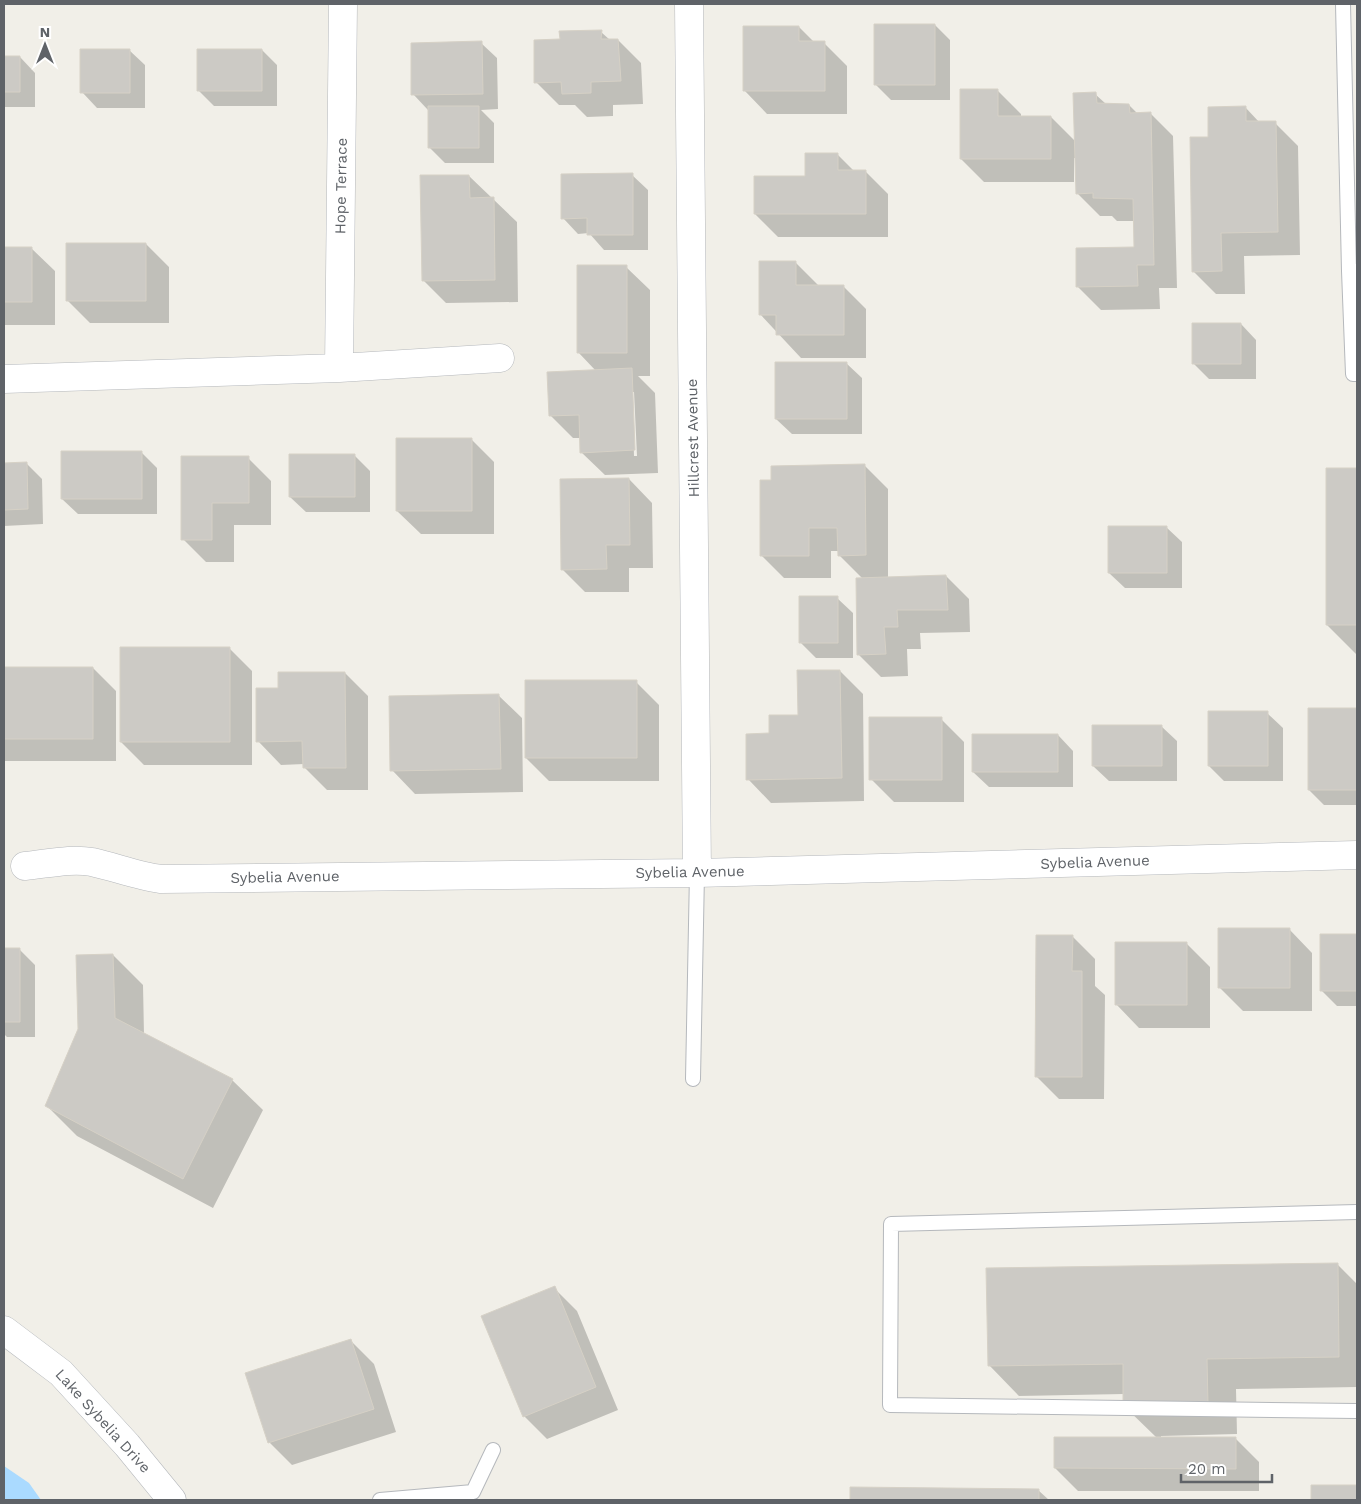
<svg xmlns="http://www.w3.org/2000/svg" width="1361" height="1504" font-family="'Work Sans',sans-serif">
  <rect width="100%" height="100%" fill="#f1efe8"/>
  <path fill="#aadaff" d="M4,1466L29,1483L41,1500H4Z"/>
  <path fill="#0003" fill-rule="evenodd" d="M935,25L950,40V100H891L875,84Z
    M799,27L815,43H824L847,66V114H767L744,90Z
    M601,32L610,40H618L641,63L643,104L613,105V116L587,117L575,105H559L536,82L561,41Z
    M481,43L497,58L498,109L481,110L494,123V163H445L430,148L428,110L413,94Z
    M129,50L145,65V108H97L82,92Z
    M262,50L277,65V106H214L198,90Z
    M4,57H20L35,73V107H4Z
    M998,91L1021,114V117H1051L1076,142L1095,94L1106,104L1129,105L1138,114L1150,113L1173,136L1177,288H1159L1160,309L1101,310L1078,287L1135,248V221H1117L1112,216H1100L1077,193L1076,158H1074V182H984L961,159Z
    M1245,107L1260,123H1275L1298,146L1300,255L1244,256L1245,294H1216L1193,271L1209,138Z
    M837,154L854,171H865L888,194V237H778L755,214Z
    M632,175L648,190V250H604L589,233L578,234L563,218Z
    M469,176L517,222L518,302L446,303L423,280Z
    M146,244L169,267V323H90L67,300Z
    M4,248H31L55,271V325H4Z
    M795,262L818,285L843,286L866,309V358H801L760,314Z
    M626,267L650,290V376H638L655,393L658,473L605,475L581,452V438H573L550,415L596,371L578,352ZM632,392H634L637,456H634Z
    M1241,324L1256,340V379H1209L1193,363Z
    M846,363L862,378V434H792L776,419Z
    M471,439L494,462V534H421L397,511Z
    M141,452L157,468V514H78L62,499Z
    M354,455L370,471V512H306L290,497Z
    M248,458L271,481V525H234V562H206L183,539Z
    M26,463L42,479L43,524L4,526V464Z
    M865,466L888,489V578L946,576L969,599L970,632L920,633L921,649H907L908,676L881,677L858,654L863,579L839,555V551H831V578H784L761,555L772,481Z
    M1327,469H1357V655L1327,625Z
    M629,479L652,503L653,568H629V592H585L562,569Z
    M1166,527L1182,542V588H1125L1109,573Z
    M837,598L853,613V658H816L801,643Z
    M229,648L252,671V765H144L121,742Z
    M4,668H93L116,691V761H4Z
    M840,671L863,694L864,801L771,803L748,779L771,734L799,716Z
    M345,673L368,696V790H327L304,767V764L281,765L258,741L279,689Z
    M636,682L659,705V781H549L526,758Z
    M498,695L522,718L523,792L415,794L392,770Z
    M1357,709V805H1324L1309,790Z
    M1267,713L1283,728V781H1224L1209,766Z
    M941,719L964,742V802H894L871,779Z
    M1161,726L1177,741V781H1109L1093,766Z
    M1058,735L1073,751V787H989L973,772Z
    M1289,929L1312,953V1011H1243L1220,988Z
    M1321,935H1357V1006H1337L1321,990Z
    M1072,936L1095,959V986L1105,995L1104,1099H1059L1036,1076Z
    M1187,944L1210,967V1028H1139L1116,1004Z
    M4,950H20L35,965V1037H7L4,1034Z
    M113,955L143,985L144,1034L232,1080L263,1110L213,1208L77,1136L47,1106Z
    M1337,1264L1357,1284V1387L1236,1389L1237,1434L1161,1436V1438H1235L1259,1462V1491H1078L1055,1468L1157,1438L1124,1406V1394L1019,1396L989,1365Z
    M554,1288L577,1311L618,1410L547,1439L524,1416Z
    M351,1341L374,1364L396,1432L292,1465L269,1442Z
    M1357,1486V1500H1313V1487Z
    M851,1489L1038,1490L1049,1500H851Z"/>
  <path fill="#cccac5" stroke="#d6d1c6" d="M874,24H935V85H874Z
    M743,26H799V41H825V91H743Z
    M602,30L601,39H618L621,81L591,82V93L562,94L561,82L534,83V40L560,39L559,31Z
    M482,41L483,94L411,95V43Z
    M80,49H130V93H80Z
    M197,49H262V91H197Z
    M4,56H20V92H4Z
    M960,89H998V116H1051V159H960Z
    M1096,92L1097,103L1129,104L1130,113L1151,112L1154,265H1137L1138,286L1076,287V248L1134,247L1133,199L1093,198V193L1076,194L1073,93Z
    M428,106H479V148H428Z
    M1246,106V121H1276L1278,232L1221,233L1222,271L1192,272L1190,137H1208V107Z
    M805,153H838V170H866V214H754V176H805Z
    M633,173V235H587V218L561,219V174Z
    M420,175H469L470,198L494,197L495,280L422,281Z
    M66,243H146V301H66Z
    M4,247H32V302H4Z
    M759,261H796V285H844V335H776V315H759Z
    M577,265H627V353H577Z
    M1192,323H1241V364H1192Z
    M775,362H847V419H775Z
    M632,368L635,450L580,453L579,415L549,416L547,372Z
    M396,438H472V511H396Z
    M61,451H142V499H61Z
    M289,454H355V497H289Z
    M181,456H249V503H212V540H181Z
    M27,462L28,509L4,510V463Z
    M865,464L866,555L838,556L837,528H809V556H760V480H771V466Z
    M1326,468H1357V625H1326Z
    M629,478L630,545H606L607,569L561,570L560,479Z
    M1108,526H1167V573H1108Z
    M946,575L948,610H897L898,627H884L886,654L857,655L856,578Z
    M799,596H838V643H799Z
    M120,647H230V742H120Z
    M4,667H93V739H4Z
    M797,670H840L842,778L746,780V734L769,733V715H798Z
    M278,672H345L346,768H303L302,741L256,742V688H278Z
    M525,680H637V758H525Z
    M499,694L501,769L390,771L389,696Z
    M1308,708H1357V790H1308Z
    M1208,711H1268V766H1208Z
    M869,717H942V780H869Z
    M1092,725H1162V766H1092Z
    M972,734H1058V772H972Z
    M1218,928H1290V988H1218Z
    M1320,934H1357V991H1320Z
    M1036,935H1073L1072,971H1082V1077H1035Z
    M1115,942H1187V1005H1115Z
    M4,948H20V1022H4Z
    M113,954L115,1018L233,1079L183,1179L45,1106L78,1029L76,955Z
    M1338,1263L1339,1357L1207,1359L1208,1405L1123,1406V1364L988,1366L986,1268Z
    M555,1286L596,1387L523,1417L481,1316Z
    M351,1339L374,1409L268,1443L245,1373Z
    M1054,1437H1236V1469L1054,1468Z
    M1311,1485H1357V1500H1311Z
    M850,1487L1039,1489V1500H850Z"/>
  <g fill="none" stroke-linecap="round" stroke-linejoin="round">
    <g stroke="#b5b8bc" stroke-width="16">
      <path id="service" d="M1343,4L1349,271H1357
        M1349,271L1353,374H1357
        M693,1079L697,873
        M1357,1212L891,1224L890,1405L1357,1411
        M380,1500L473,1492L493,1450"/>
    </g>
    <g stroke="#b5b8bc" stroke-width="29">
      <path id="minor" d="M689,4L697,873
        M339,368L343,4
        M4,379L339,368L500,358
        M25,866C47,864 71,858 92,862C115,867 137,876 161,879L697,873L1357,855
        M4,1330L61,1373L127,1445L172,1500"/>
    </g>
    <use href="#service" stroke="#fff" stroke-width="14"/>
    <use href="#minor" stroke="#fff" stroke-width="28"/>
  </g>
  <g text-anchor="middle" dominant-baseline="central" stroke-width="4" stroke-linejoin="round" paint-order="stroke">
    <g font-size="15" fill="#5f6368" stroke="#fff">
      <text transform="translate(341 186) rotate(-89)">Hope Terrace</text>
      <text transform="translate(693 438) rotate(-91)">Hillcrest Avenue</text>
      <text transform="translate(1095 862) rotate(-2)">Sybelia Avenue</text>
      <text transform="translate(690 872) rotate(-1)">Sybelia Avenue</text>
      <text transform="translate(285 877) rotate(-1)">Sybelia Avenue</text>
      <text transform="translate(103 1421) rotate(48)">Lake Sybelia Drive</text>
    </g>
  </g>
  <rect width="1361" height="1504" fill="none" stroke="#5f6368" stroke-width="10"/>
  <g transform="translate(45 45)" stroke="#ffffff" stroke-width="4" paint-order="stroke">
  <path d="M0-4L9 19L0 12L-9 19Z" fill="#5f6368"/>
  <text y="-8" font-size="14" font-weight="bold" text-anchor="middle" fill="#5f6368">N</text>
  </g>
  <path d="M1181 1474v8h91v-8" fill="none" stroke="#5f6368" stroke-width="2.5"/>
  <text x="1188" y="1474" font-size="15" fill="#5f6368" stroke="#ffffff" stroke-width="4" paint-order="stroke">20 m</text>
</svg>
